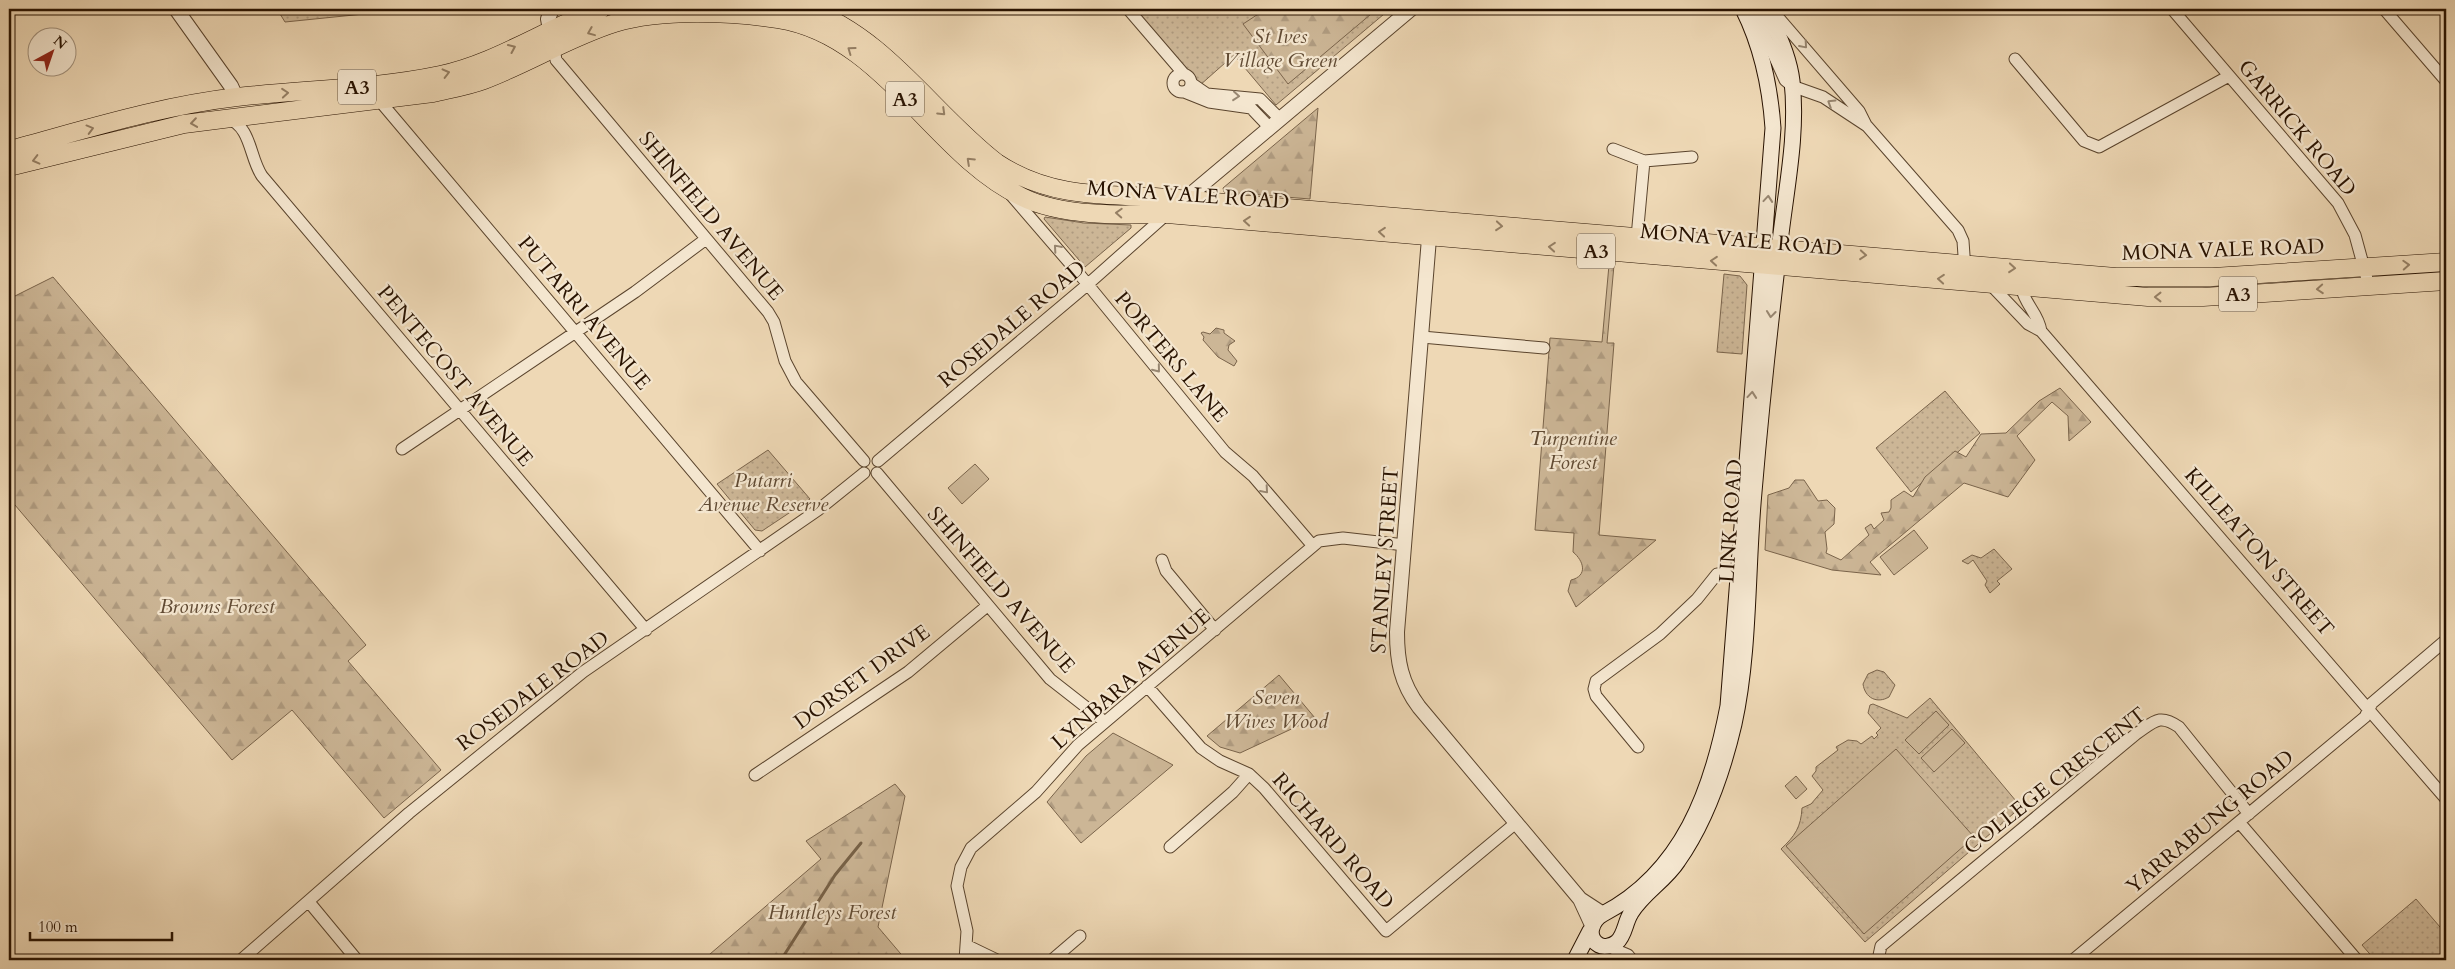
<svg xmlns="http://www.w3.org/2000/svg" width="2455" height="969" font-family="Cardo,serif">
  <defs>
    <pattern id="grass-dots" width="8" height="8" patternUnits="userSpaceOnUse" patternTransform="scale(1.25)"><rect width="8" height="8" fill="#ccb696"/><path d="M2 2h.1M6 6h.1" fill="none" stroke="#af9b80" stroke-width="1.8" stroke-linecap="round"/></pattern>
    <pattern id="forest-firs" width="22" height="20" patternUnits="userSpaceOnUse" patternTransform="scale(1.25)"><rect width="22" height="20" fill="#ccb696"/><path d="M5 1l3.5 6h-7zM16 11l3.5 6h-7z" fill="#af9b80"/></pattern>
  </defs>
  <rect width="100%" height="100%" fill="#eed8b5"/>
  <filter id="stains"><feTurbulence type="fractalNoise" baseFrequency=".004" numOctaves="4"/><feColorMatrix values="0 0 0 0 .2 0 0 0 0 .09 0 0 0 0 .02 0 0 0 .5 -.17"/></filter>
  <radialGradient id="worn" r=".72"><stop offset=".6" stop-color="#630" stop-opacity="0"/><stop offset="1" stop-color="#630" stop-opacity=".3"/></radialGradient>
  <path fill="url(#grass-dots)" stroke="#7a644b" d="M277,9H413L285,22Z
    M1134,9H1390L1276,105L1234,55L1199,86Z
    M1045,217L1084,223L1131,225V228L1085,267L1044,219Z
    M1724,274L1740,276L1747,285L1742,354L1717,352Z
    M1945,391L1980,433L1911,492L1876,448Z
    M768,450L810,499L762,531L755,530L717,484Z
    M1994,549L2012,569L1997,581L2000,584L1990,593L1985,585L1987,581L1973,560L1968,564L1962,561L1972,555L1981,558Z
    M1877,670L1884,672L1895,685L1889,697C1877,704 1865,698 1863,684L1868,674Z
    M1930,698L2021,807L1865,942L1781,849C1795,836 1801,827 1802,808L1811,804L1823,790L1812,776L1816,771V767L1838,750L1836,747L1848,740L1857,741L1861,744L1872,736L1874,739L1878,735L1876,733L1881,728L1868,713L1870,705L1873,704L1907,718Z
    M2416,899L2446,934V960H2375L2362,945Z"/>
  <path fill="url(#forest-firs)" stroke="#7a644b" d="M1266,9H1377L1288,84L1243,24Z
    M1318,108L1310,199L1224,192L1223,188Z
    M1609,265H1614L1607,343H1614L1599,535L1656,540L1576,607L1568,591L1571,580C1588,576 1584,561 1573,552L1574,533L1535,530L1550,338L1602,342Z
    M53,277L366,645L348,661L441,770L384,818L292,710L232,760L9,498V299Z
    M1216,328L1224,330V333L1235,341L1229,345L1228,350L1237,361L1234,366L1218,357L1203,340L1204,337L1201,333L1203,332L1210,334Z
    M2060,388L2091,422L2069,441L2068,416L2052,402L2017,436L2035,460L2008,497L1964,483L1870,562L1881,575L1832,570L1765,550L1768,495L1789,488L1795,480H1804L1818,501L1827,500L1835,508L1834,524L1825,532L1827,549L1826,553L1841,560L1869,535L1865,528L1871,524L1874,529L1884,520L1881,513L1889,512L1891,508V500L1904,491L1913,497L1925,477L1955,451L1966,457L1981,434L2006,433L2039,401Z
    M1279,675L1315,718L1240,753L1220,747L1207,736Z
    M1113,733L1173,765L1081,843L1047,802L1086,756Z
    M895,784L905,796L878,927L906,960H703L821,859L806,841Z"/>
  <path fill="#ccb696" stroke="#7a644b" d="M975,464L989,479L962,504L948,488Z
    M1914,530L1928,548L1894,575L1880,557Z
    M1936,711L1949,725L1919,754L1905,740Z
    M1952,729L1965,743L1934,772L1921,758Z
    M1896,749L1974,837L1864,934L1786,846Z
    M1796,776L1807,789L1796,799L1785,786Z"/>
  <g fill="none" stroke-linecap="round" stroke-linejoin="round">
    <path stroke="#776147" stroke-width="3" d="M781,960L835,875L861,843"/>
    <g stroke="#5a442d" stroke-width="13">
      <path id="minor" d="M1128,9L1183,73
        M1753,9L1785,80L1792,86L1823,97L1867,126L1958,230L1963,241L1965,270
        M1771,9L1859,111L1866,125
        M2172,9L2338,203L2355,235L2369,286
        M2384,9L2446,81
        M554,48L556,60L768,312L774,322L785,361L796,382L864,461
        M2015,59L2084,141L2099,147L2229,76
        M1173 83a9 9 0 1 1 18 0a9 9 0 1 1-18 0Z
        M1191,83L1207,94L1260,99L1280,119
        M1184,92L1209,102L1251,108L1270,128
        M379,100L760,551
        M227,118C252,127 249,157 262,176L646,630
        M1613,149L1644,161L1637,237
        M1644,161L1692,157
        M1011,195L1080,275L1225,452L1253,476L1313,546
        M1989,283L2028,324L2041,331L2446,799
        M2021,286C2025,306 2038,312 2041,331
        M1422,337L1544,348
        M402,449L635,292L706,239
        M878,461L1087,285L1167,214
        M877,473L1050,679L1105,722
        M1162,560L1166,571L1215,630
        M1147,686L1201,748L1220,761L1249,774L1264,788L1386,931L1517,822
        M1638,747L1596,696L1594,689L1596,681L1660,634L1697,599L1717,574L1738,573
        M755,775L908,672L987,606
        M2239,822L2357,960
        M1170,847L1233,792L1249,774
        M309,902L357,960
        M968,946L997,960
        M1607,946L1628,955L1632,960
        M241,960L409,813L583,672L818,510L864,473
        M965,960L967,931L957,886L961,867L971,848L1036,792L1078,745L1319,541L1343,538L1405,545
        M1052,960L1080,936
        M1878,960L1881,946L1887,941L2136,734C2154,722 2159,713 2179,727L2249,814
        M2073,960L2365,717L2372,703L2446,640"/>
    </g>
    <g stroke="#5a442d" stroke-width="16">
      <path id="tertiary" d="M176,9L231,86L236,97
        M552,9L548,19L552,40
        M1179,204L1411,9
        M1430,226L1397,632C1397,661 1401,683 1419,707L1580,899L1603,914
        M1580,899L1592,925"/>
    </g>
    <g stroke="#281200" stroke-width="17">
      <path id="secondary" d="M1743,9C1762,47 1770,85 1773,128L1728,706C1712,790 1683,872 1603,914C1592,920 1585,937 1599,945C1604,948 1612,946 1617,942C1625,935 1625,922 1631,913C1643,893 1665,881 1678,861C1706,821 1723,771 1734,724C1750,652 1747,566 1754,492C1761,409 1770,325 1780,242C1786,189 1798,134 1792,81C1789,56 1777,30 1765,9
        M1575,960L1590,931"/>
    </g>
    <g stroke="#281200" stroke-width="19">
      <path id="trunk" d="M807,9C887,38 932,113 997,163C1047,196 1097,195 1155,197L2116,277H2213L2446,262
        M9,150C84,130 159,106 237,97C305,89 373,89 440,75C497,63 546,28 601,9
        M9,167L184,124L433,93C450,89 468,86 484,80C529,63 570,37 615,23C661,9 731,12 778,19C883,35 932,154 1022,197C1062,217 1124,215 1167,214L2148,297H2203L2446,281"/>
    </g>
    <use href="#minor" stroke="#f4e6cf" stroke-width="11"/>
    <use href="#tertiary" stroke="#f4e6cf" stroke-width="14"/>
    <use href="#secondary" stroke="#f4e6cf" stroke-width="15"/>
    <use href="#trunk" stroke="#eed8b5" stroke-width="18"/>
  </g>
  <defs><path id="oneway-chevron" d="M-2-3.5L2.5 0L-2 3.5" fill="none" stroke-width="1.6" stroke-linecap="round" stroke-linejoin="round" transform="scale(1.25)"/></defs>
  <g stroke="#957f64">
    <use href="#oneway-chevron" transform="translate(591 32) rotate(158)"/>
    <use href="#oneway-chevron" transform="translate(512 48) rotate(-24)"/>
    <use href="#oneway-chevron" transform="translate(851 50) rotate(-144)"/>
    <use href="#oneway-chevron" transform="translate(446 73) rotate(-14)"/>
    <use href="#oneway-chevron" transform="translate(285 93) rotate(-5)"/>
    <use href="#oneway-chevron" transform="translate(942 112) rotate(44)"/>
    <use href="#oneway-chevron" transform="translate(194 123) rotate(172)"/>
    <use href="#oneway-chevron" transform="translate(90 129) rotate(-15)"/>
    <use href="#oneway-chevron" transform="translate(36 160) rotate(166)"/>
    <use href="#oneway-chevron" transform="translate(970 161) rotate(-137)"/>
    <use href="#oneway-chevron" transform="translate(1119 213) rotate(-177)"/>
    <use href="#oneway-chevron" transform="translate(1247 221) rotate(-175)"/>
    <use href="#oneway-chevron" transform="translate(1499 226) rotate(5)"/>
    <use href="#oneway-chevron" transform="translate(1382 232) rotate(-175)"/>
    <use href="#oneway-chevron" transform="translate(1552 247) rotate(-175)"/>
    <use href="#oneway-chevron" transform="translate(1863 255) rotate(5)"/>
    <use href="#oneway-chevron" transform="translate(1714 261) rotate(-175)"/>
    <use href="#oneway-chevron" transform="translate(2406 265) rotate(-3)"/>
    <use href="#oneway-chevron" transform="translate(2012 268) rotate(5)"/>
    <use href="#oneway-chevron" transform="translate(1941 279) rotate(-175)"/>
    <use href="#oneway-chevron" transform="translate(2320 289) rotate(176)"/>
    <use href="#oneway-chevron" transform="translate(2158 297) rotate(180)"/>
  </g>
  <g stroke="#988772">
    <use href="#oneway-chevron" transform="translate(1804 45) rotate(49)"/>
    <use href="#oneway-chevron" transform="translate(1236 96) rotate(5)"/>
    <use href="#oneway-chevron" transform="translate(1831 103) rotate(-148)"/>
    <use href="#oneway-chevron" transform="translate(1768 199) rotate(-85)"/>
    <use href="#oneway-chevron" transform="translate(1057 248) rotate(-131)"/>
    <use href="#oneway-chevron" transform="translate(1771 314) rotate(96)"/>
    <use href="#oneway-chevron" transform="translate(1157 369) rotate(51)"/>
    <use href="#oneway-chevron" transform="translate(1752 395) rotate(-85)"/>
    <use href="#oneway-chevron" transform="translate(1265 490) rotate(49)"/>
  </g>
  <g text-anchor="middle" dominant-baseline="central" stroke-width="4.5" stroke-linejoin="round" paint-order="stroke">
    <g fill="#f4e6cf" stroke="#65523e" stroke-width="1">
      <rect x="338" y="69.5" width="38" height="35" rx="4"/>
      <rect x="886" y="81.5" width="38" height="35" rx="4"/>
      <rect x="1577" y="233.5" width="38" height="35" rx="4"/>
      <rect x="2219" y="276.5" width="38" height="35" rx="4"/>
    </g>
    <g font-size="20" font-weight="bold" fill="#281200">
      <text x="357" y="87">A3</text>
      <text x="905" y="99">A3</text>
      <text x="1596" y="251">A3</text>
      <text x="2238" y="294">A3</text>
    </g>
    <g font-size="21" font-style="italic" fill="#614b34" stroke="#f4e6cf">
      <text x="1280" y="36">St Ives<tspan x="1280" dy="24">Village Green</tspan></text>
      <text x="1573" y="438">Turpentine<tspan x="1573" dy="24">Forest</tspan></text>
      <text x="763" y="480">Putarri<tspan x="763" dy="24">Avenue Reserve</tspan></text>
      <text x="217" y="606">Browns Forest</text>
      <text x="1276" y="697">Seven<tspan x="1276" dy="24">Wives Wood</tspan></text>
      <text x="832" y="912">Huntleys Forest</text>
    </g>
    <g font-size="21" fill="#281200" stroke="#f4e6cf">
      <text transform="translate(2297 128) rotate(50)">GARRICK ROAD</text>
      <text transform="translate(1188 195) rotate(4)">MONA VALE ROAD</text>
      <text transform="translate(711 216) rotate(50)">SHINFIELD AVENUE</text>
      <text transform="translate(1741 240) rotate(5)">MONA VALE ROAD</text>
      <text transform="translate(2223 250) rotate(-2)">MONA VALE ROAD</text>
      <text transform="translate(584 313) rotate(50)">PUTARRI AVENUE</text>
      <text transform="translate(1012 324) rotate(-40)">ROSEDALE ROAD</text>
      <text transform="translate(1171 357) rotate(50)">PORTERS LANE</text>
      <text transform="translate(455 376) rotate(50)">PENTECOST AVENUE</text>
      <text transform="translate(1731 521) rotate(-86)">LINK ROAD</text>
      <text transform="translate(2259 552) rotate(49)">KILLEATON STREET</text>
      <text transform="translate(1385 560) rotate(-86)">STANLEY STREET</text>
      <text transform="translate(1001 590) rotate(49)">SHINFIELD AVENUE</text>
      <text transform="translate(862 677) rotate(-36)">DORSET DRIVE</text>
      <text transform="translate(1131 679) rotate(-41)">LYNBARA AVENUE</text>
      <text transform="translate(533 691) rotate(-37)">ROSEDALE ROAD</text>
      <text transform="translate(2055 781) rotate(-38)">COLLEGE CRESCENT</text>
      <text transform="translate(2210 822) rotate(-40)">YARRABUNG ROAD</text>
      <text transform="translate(1333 841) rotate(49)">RICHARD ROAD</text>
    </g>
  </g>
  <rect width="2455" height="969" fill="none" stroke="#eed8b5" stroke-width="30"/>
  <rect x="10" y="10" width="2435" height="949" fill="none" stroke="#281200" stroke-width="2.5"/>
  <rect x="15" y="15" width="2425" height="939" fill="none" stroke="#281200"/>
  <g transform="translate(52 52) rotate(40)"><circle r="24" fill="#f4e6cf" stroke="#a2917c"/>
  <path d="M0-4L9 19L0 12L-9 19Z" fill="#8f2418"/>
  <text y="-8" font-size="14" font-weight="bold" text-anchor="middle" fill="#281200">N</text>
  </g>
  <path d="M30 932v8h142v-8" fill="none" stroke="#281200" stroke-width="2.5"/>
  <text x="38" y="932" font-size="15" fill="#281200" stroke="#f4e6cf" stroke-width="4" paint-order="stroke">100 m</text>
  <rect width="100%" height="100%" filter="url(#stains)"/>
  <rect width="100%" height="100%" fill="url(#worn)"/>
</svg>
